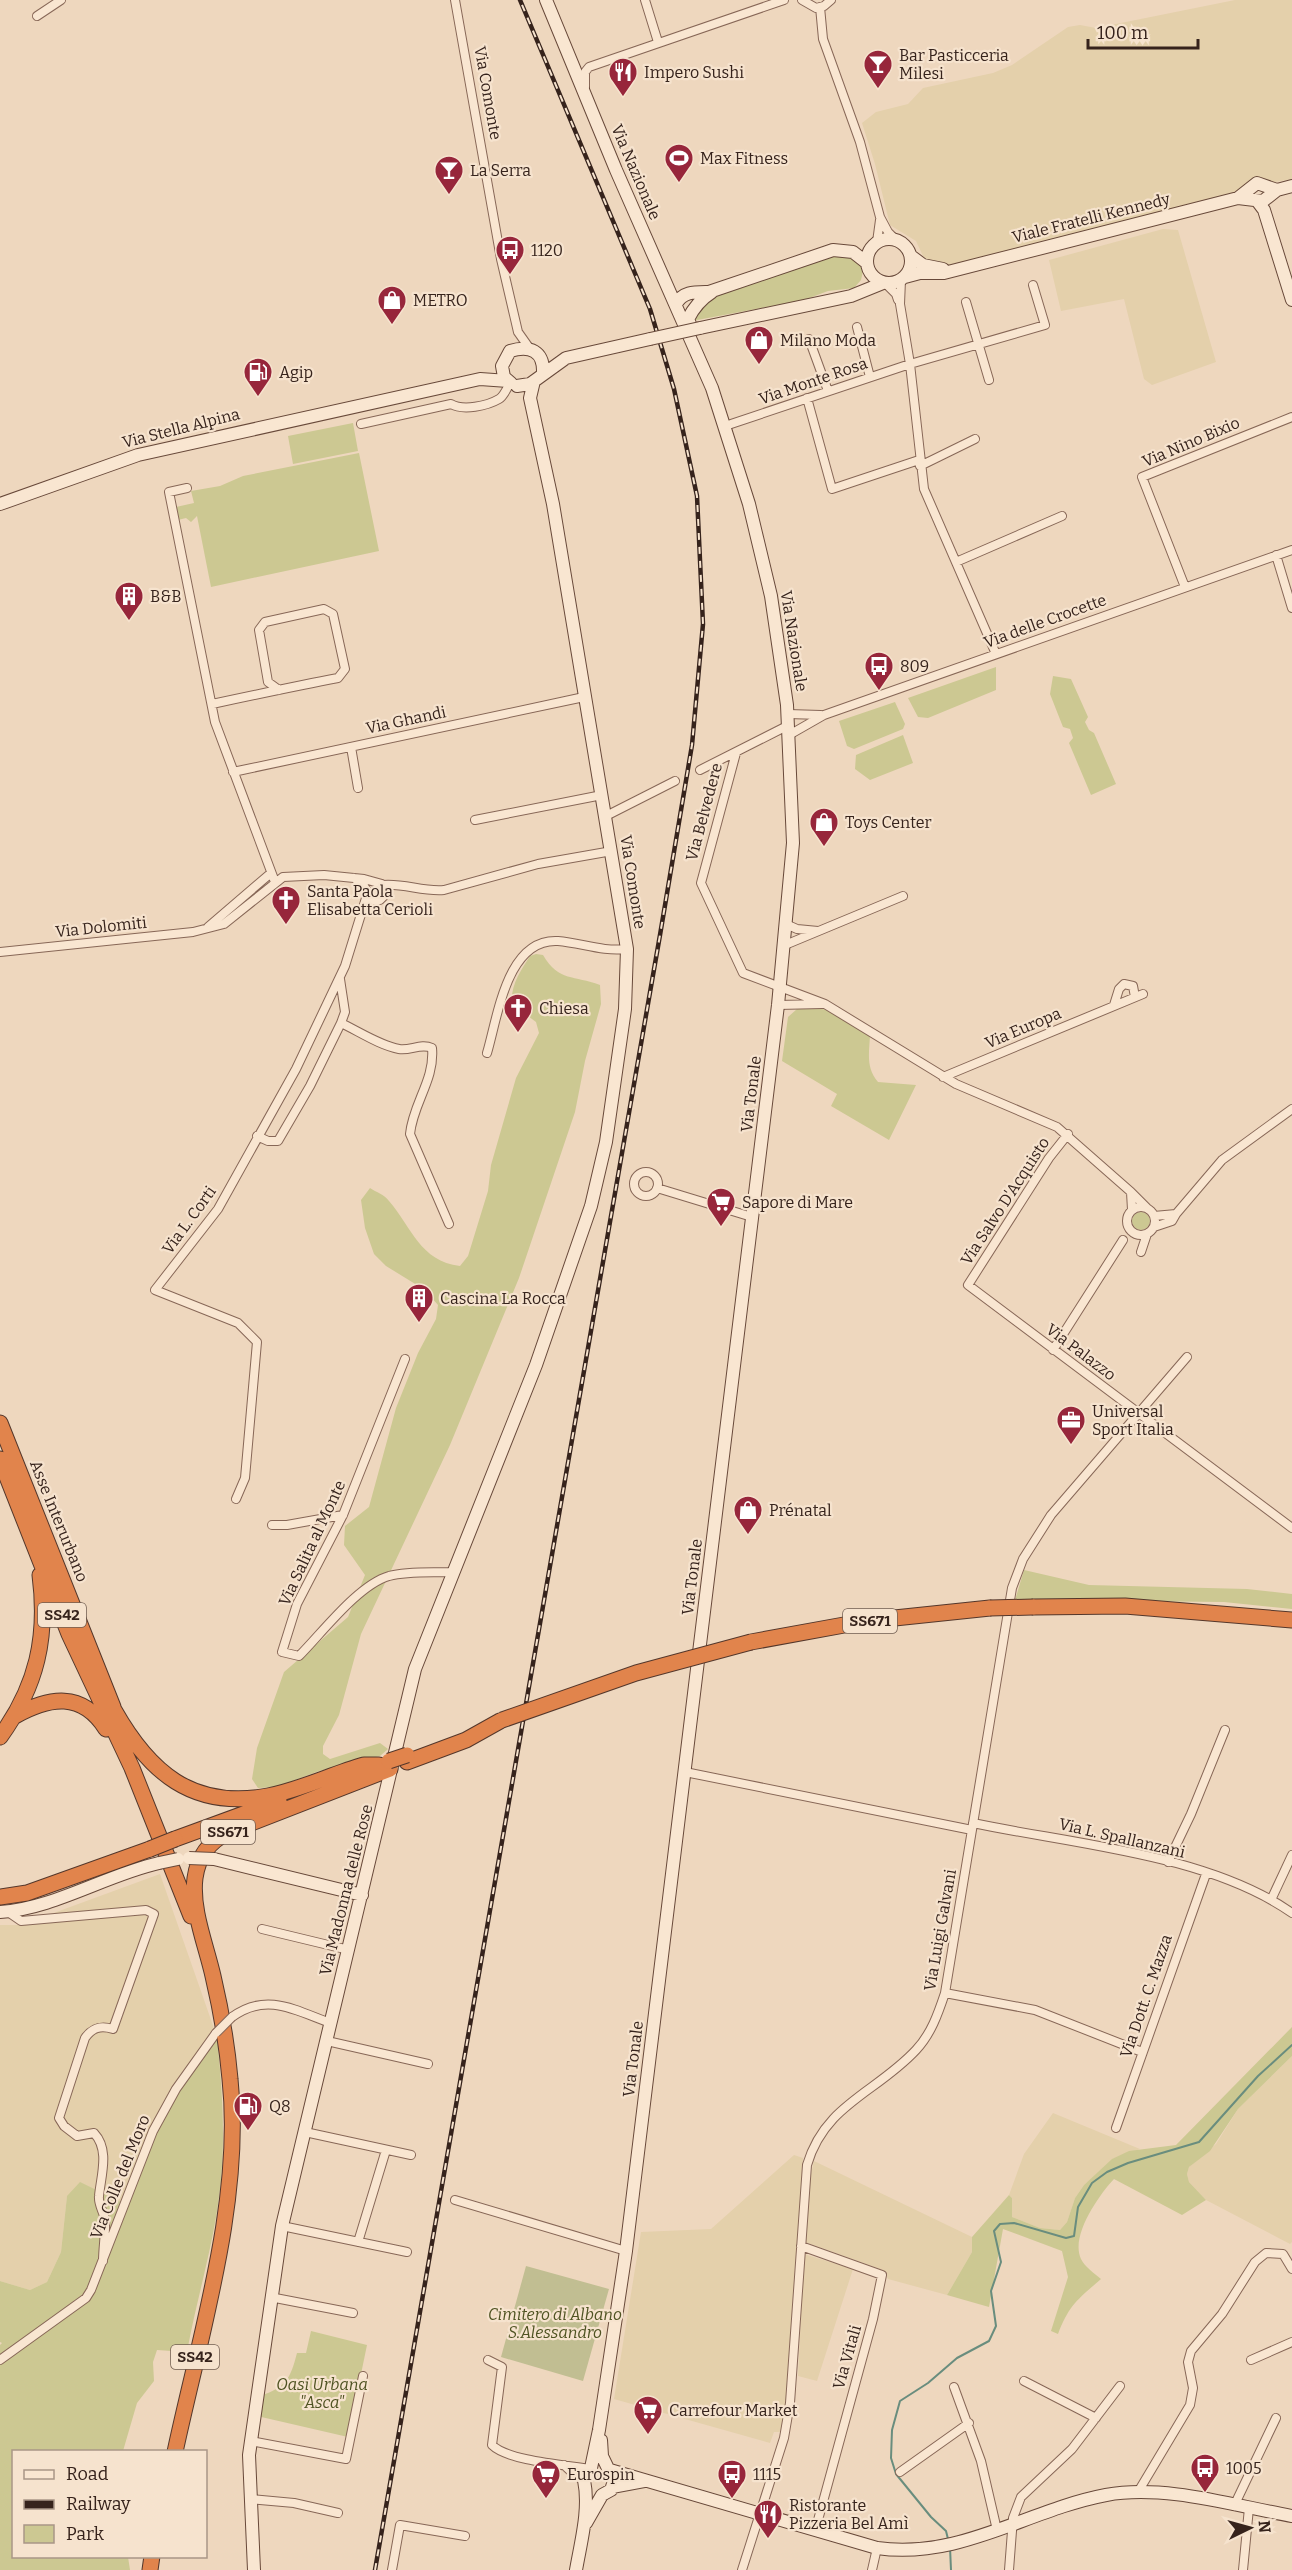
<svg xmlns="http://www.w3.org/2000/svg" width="1292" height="2570" font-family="Bitter,serif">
  <rect width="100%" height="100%" fill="#eed7be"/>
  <path fill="#e4d0ab" d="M1235,0H1292V179L1275,182L1256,178L1235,193L949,266L931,263L923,256L916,241L890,225L875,164L862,123L876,112L908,104L923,88L993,73L1012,65L1068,27L1080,25L1096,28Z
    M1163,229L1178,230L1216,362L1152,385L1144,379L1124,299L1061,311L1049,260Z
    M160,1874L217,2037L125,2204L67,2196L61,2252L47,2282L30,2290L0,2281V1925H21Z
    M1292,2056V2242L1290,2244L1206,2200L1189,2182L1187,2174L1189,2167L1216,2144L1238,2109Z
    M1053,2113L1140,2149L1113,2159L1084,2185L1075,2198L1067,2222L1060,2230L1040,2228L1012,2217V2198L1009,2195L1024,2154Z
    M794,2155L803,2158L786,2410L780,2432H774L770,2443L614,2399L641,2232L711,2229Z
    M814,2161L972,2237V2252L947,2295L888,2279L883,2270L805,2242L810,2178Z
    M804,2254L853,2269L817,2381L798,2376Z"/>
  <path fill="#ccc892" d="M843,252L864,266L861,280L854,288L828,291L804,300L692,321L707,298Z
    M353,423L358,451L293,464L288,436Z
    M359,453L379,551L211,587L197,516L191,522L186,518L178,520L176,507L194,503L191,491L220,486L243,476Z
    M996,667V690L928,718L918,717L908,698Z
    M1053,676L1071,679L1088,717L1085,722L1089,730L1094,733L1116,784L1091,795L1069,743L1073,738L1070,729L1063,727L1050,694Z
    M895,702L905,724L903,729L854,749L847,746L839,721Z
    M903,735L913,763L870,780L855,769L856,755Z
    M536,954L543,955C559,982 574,975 600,985L601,1004L585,1061L575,1112L519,1278L450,1445L361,1634L339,1715L323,1746V1754L330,1759L380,1743L388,1749L380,1756L319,1771L277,1787L258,1788L252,1779L257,1748L284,1672L348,1617L365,1575L344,1545L345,1526L369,1507L396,1408L418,1353L436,1319L438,1305L425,1290L386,1266L374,1254L365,1228L361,1200L370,1188C376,1192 385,1195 389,1201C412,1228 420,1261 460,1266L468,1256L488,1191L491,1165L516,1078L539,1033L536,1022L512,1004C510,986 521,970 530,956Z
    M811,1007L828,1010L870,1036C869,1054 866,1068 878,1082L916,1085L889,1140L831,1106L837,1094L782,1061L788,1017L797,1009Z
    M1132 1221a9 9 0 1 1 18 0a9 9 0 1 1-18 0Z
    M1024,1570L1089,1585L1247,1589L1292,1594V1609L1224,1602L1015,1600Z
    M1292,2027V2056L1238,2109L1210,2151L1189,2167L1187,2174L1189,2182L1206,2200L1182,2215L1114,2179C1099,2195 1070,2236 1081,2259C1085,2267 1094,2273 1101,2279C1078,2299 1069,2305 1058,2334L1051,2331L1068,2277L1062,2251L1003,2229L989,2307L947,2295L972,2252V2237L1009,2195L1012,2198V2217L1040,2228L1060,2230L1067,2222L1075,2198L1084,2185L1112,2159L1129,2151L1176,2145Z
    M217,2037C222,2086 226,2140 220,2189C214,2244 197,2297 187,2352L157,2350L153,2362L154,2381L137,2403L123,2451L14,2452V2556L128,2557L130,2570H0V2345L2,2343L0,2342V2281L30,2290L47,2282L61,2252L67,2196L80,2182L125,2204L140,2163L171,2101Z
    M311,2331L367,2345L348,2437L257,2416L260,2396C286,2387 290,2380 297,2353H306Z"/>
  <path fill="#c1be92" d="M526,2266L609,2289L583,2381L501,2357Z"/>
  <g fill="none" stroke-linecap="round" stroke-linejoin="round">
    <path stroke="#698d7e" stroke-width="2" d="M948,2539L946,2531L931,2517L896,2474L891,2458L892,2430L900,2401L928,2383L957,2358L989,2341L996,2326L991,2291L1001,2262L994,2231L1000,2224L1014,2223L1066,2238L1074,2236L1078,2207L1092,2183L1107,2172L1128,2163L1199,2142L1258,2076L1292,2045
      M950,2547L951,2570"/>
    <g stroke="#876757" stroke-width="10">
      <path id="street" d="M455,0L501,259L518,332L530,349
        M645,0L658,42
        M802,0L816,8L824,6L831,0
        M820,7L823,39L860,142L880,217L888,232L896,240
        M37,16L61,0
        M585,87V72L589,67L784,0
        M877,242L880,220
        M901,280L900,304L910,364L924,489L996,654
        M886,284L896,294L898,300
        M966,302L989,380
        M857,327L870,377
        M809,339L828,391
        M807,398L832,489L919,460
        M361,424L451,404C463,411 487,406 499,399C504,396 507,388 510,383
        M725,426L910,364L1045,325L1033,285
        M920,466L975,439
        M187,488L169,492L215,722L275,882
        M1276,555L1292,608
        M956,562L1062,516
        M1185,587L1142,477L1292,417
        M212,704C254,695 296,686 338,678L345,669L333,614L324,609L265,622L259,630L268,682L279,690
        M788,714L821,715
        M789,735L824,715L1292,550
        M351,747L358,788
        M736,753L701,883L743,973L825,1004L956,1084L1057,1127L1131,1192
        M700,770L789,725
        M233,772L584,697
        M606,816L675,781
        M475,820L602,795
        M383,885C404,883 423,892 444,890L538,864L612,851
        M788,925L797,929L818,931
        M208,927L271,873
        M785,945L903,896
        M0,952L193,932L224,924L283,877L324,875L364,879L382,884L385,895L380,900H372L364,886L354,878
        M778,1005L822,1004
        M1114,1005L1119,989L1124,984L1133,986L1135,997
        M341,1023C360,1032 379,1045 399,1049C410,1051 421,1043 432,1048C435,1080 413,1103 410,1134L449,1224
        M487,1053C498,1016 507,938 558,941C582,943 602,952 627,949
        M943,1077L1143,994
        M1068,1134L1049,1158L968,1285L1292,1528
        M257,1136L268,1141H278L310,1086L341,1023L345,1012L340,979
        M634 1184a12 12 0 1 1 24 0a12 12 0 1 1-24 0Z
        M657,1188L752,1217
        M1127 1221a14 14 0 1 1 28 0a14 14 0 1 1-28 0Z
        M1132,1210L1131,1192L1147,1208
        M1176,1214L1222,1160L1292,1109
        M1154,1227L1172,1221L1176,1214L1154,1216
        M1141,1252L1147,1234
        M1053,1350L1123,1240
        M405,1359L343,1515L297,1604L282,1652L299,1656C322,1633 358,1585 389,1576C409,1571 432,1573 453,1572
        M236,1499L245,1478L257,1342L238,1323L155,1290L218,1209L296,1069L345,966L367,895
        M272,1525H287L343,1515
        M685,1772L972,1830
        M973,1823C1072,1844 1208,1854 1292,1913
        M1168,1862L1191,1814L1225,1730
        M1271,1900L1292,1855
        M8,1912L21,1921L146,1910L154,1914L113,2029C100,2025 92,2028 85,2038L59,2118L64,2126L77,2136L94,2133C110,2150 101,2175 99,2196C98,2204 103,2211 105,2219C106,2229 103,2248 103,2261
        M262,1929L349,1950
        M945,1993L1035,2010L1142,2052
        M232,2017C266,1992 295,2010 330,2023
        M327,2041L428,2064
        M1116,2128L1206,1874
        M305,2132L411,2155
        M455,2200L626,2251
        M282,2226L407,2252
        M358,2242L386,2150
        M801,2246L882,2275L873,2319L815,2531
        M270,2297L353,2313
        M0,2360L86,2298L91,2290L153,2131L176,2089L216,2033
        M488,2360L502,2367L492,2445C508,2461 566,2465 590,2469
        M1251,2360L1292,2342
        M1024,2381L1096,2418
        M954,2387L981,2461L997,2530
        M251,2441L346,2459L363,2376
        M564,2465L577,2477L584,2480
        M900,2472L969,2423
        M1138,2492L1190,2405L1193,2388L1188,2362L1191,2351L1222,2314L1255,2262L1266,2253L1283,2254L1292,2269
        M250,2499L294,2503L338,2513
        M1234,2506L1276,2418
        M392,2570L400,2525L465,2536
        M742,2570L784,2438L790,2403L807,2165C825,2104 876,2093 916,2050C931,2034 938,2014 945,1993L1012,1588L1023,1559L1051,1515L1187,1357
        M872,2570L877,2548
        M1009,2570L1013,2518L1021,2497L1072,2449L1120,2386
        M1243,2570L1249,2508"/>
    </g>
    <g stroke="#68493a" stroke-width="14">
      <path id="secondary" d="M546,0L616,170L712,388L749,504L771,596L787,705L793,843L778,1005L626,2251L599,2430L591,2468L584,2480C590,2509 581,2541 576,2570
        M1238,198L1257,183L1277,190
        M1258,202L1264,210L1292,300
        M867 261a22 22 0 1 1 44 0a22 22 0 1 1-44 0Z
        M911,256L923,265L943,269
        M905,277L920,273H944L1238,198L1263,201L1277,190L1292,186
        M676,304C683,291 695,292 709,292L833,250L853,252L867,263
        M700,328L851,296L883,283
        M692,329L688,319C694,307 701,299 712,292
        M511,383L504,377L502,366L510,351C530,345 544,351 543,373
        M517,386L530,384L566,358L650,339
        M0,504L138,455L480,379L508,381
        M214,1859L362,1895
        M0,1912C53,1909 106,1875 159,1863
        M610,2470L877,2548C960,2560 1027,2510 1106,2495C1164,2484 1235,2506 1292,2516
        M612,2487L644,2481
        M586,2523L602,2495L611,2490L614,2481L602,2456L601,2440
        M254,2570L249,2455L282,2226L415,1669L536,1365L591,1206L606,1142L625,1009L627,949L553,504L530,398L534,381"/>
    </g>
    <g stroke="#54372b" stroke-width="17">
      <path id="highway" d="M0,1423L113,1707
        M0,1459L69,1634L132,1768L191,1916
        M1033,1607L1125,1606L1292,1620
        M751,1642L866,1621L990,1608
        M114,1710C149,1772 192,1810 268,1796C300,1790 332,1774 364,1765H379
        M15,1716C49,1697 82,1691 106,1729
        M0,1737C37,1686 48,1637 40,1575
        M407,1762L466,1740L500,1721
        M175,1839L279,1801
        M0,1897L27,1893L150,1849
        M175,2452C200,2335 243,2199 230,2079C227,2044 221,2010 213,1976C206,1945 191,1909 195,1878C198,1856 209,1842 228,1832L390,1769
        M150,2570L152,2556"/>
    </g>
    <use href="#street" stroke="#f9e6d1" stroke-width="8"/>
    <use href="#secondary" stroke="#f9e6d1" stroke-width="12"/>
    <use href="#highway" stroke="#e1844c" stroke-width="15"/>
    <g stroke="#36231c" stroke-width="4.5">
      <path id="rail" d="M375,2570L660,935L692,745L703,624L697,496L674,389L650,309L520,0"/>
    </g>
    <use href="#rail" stroke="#f6e3ce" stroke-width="2" stroke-dasharray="7" stroke-linecap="butt"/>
    <g stroke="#876757" stroke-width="10" stroke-linecap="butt">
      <path id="street-bridge" d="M216,2033L232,2017"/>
    </g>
    <g stroke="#68493a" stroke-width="14" stroke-linecap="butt">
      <path id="secondary-bridge" d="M650,339L700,328
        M189,1858L214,1859
        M159,1863L178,1859"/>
    </g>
    <g stroke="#54372b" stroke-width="17" stroke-linecap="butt">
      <path id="highway-bridge" d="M990,1608L1033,1607
        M502,1720L636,1673L751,1642
        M389,1761L407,1755
        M150,1849L175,1839"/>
    </g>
    <use href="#street-bridge" stroke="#f9e6d1" stroke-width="8"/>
    <use href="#secondary-bridge" stroke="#f9e6d1" stroke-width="12"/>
    <use href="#highway-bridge" stroke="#e1844c" stroke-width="15"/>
  </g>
  <defs>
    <g id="bar-pin" transform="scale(1.5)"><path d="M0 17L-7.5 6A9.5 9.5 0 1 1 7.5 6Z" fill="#97263b" stroke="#f6e3ce"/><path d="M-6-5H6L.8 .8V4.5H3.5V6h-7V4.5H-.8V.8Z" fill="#fff"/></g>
    <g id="restaurant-pin" transform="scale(1.5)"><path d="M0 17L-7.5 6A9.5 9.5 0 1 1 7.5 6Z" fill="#97263b" stroke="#f6e3ce"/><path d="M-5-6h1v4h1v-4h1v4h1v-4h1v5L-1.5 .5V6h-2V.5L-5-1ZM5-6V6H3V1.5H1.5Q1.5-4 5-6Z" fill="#fff"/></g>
    <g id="stadium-pin" transform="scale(1.5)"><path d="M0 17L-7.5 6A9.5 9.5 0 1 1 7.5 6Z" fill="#97263b" stroke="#f6e3ce"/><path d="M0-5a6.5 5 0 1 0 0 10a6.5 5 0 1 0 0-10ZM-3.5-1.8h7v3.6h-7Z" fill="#fff"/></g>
    <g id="bus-pin" transform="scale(1.5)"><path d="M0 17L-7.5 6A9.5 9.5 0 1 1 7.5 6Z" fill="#97263b" stroke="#f6e3ce"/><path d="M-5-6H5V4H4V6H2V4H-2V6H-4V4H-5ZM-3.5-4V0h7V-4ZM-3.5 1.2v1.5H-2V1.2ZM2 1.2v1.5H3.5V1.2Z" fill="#fff"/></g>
    <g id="shop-pin" transform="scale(1.5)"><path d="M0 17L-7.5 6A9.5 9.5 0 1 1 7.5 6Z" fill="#97263b" stroke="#f6e3ce"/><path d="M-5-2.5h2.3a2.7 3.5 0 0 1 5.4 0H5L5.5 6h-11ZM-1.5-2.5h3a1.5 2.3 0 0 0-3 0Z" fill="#fff"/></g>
    <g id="fuel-pin" transform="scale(1.5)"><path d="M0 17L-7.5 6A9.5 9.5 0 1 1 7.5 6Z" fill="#97263b" stroke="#f6e3ce"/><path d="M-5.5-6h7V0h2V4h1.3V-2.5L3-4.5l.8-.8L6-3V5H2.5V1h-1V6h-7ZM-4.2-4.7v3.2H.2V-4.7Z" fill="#fff"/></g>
    <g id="building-pin" transform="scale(1.5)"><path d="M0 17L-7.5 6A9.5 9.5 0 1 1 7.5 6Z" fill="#97263b" stroke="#f6e3ce"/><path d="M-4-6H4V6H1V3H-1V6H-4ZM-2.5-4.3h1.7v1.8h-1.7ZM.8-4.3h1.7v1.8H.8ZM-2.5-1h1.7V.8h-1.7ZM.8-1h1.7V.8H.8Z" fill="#fff"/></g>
    <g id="church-pin" transform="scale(1.5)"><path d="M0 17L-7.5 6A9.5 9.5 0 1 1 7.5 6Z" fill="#97263b" stroke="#f6e3ce"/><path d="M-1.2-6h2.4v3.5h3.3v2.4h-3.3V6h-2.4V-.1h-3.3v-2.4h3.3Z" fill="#fff"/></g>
    <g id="supermarket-pin" transform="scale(1.5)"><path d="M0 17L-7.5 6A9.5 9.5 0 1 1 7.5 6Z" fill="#97263b" stroke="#f6e3ce"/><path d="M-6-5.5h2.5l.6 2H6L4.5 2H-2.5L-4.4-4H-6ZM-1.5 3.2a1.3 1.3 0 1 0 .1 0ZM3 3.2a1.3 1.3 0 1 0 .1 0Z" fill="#fff"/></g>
    <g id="office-pin" transform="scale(1.5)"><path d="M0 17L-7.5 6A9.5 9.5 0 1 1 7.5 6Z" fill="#97263b" stroke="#f6e3ce"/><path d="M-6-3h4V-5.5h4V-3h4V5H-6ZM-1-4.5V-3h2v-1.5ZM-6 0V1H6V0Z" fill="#fff"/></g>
  </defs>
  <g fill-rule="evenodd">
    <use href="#bar-pin" x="878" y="64"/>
    <use href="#restaurant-pin" x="623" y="72"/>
    <use href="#stadium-pin" x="679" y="158"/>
    <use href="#bar-pin" x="449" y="170"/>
    <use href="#bus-pin" x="510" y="250"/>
    <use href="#shop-pin" x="392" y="300"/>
    <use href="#shop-pin" x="759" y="340"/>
    <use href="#fuel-pin" x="258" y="372"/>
    <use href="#building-pin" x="129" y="596"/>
    <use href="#bus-pin" x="879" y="666"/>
    <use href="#shop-pin" x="824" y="822"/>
    <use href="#church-pin" x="286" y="900"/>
    <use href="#church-pin" x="518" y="1008"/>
    <use href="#supermarket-pin" x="721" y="1202"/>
    <use href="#building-pin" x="419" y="1298"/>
    <use href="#office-pin" x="1071" y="1420"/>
    <use href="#shop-pin" x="748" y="1510"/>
    <use href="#fuel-pin" x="248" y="2106"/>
    <use href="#supermarket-pin" x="648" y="2410"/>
    <use href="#bus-pin" x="1205" y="2468"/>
    <use href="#supermarket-pin" x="546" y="2474"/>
    <use href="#bus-pin" x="732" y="2474"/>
    <use href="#restaurant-pin" x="768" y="2514"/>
  </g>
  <g text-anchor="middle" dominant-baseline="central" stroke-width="4.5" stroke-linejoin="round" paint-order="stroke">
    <g fill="#f6e3ce" stroke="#705d51" stroke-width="1.5">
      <rect x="38" y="1603" width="48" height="24" rx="4.5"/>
      <rect x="843" y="1609" width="54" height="24" rx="4.5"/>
      <rect x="201" y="1820" width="54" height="24" rx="4.5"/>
      <rect x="171" y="2345" width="48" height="24" rx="4.5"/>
    </g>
    <g font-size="15" font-weight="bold" fill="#36231c">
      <text x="62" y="1615">SS42</text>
      <text x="870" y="1621">SS671</text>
      <text x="228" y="1832">SS671</text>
      <text x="195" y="2357">SS42</text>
    </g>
    <g font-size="16" fill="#36231c" stroke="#f6e3ce" text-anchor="start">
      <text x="899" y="55">Bar Pasticceria<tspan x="899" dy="18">Milesi</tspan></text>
      <text x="644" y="72">Impero Sushi</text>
      <text x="700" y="158">Max Fitness</text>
      <text x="470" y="170">La Serra</text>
      <text x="531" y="250">1120</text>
      <text x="413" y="300">METRO</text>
      <text x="780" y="340">Milano Moda</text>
      <text x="279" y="372">Agip</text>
      <text x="150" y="596">B&amp;B</text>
      <text x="900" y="666">809</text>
      <text x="845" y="822">Toys Center</text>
      <text x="307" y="891">Santa Paola<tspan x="307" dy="18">Elisabetta Cerioli</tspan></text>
      <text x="539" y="1008">Chiesa</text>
      <text x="742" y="1202">Sapore di Mare</text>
      <text x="440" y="1298">Cascina La Rocca</text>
      <text x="1092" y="1411">Universal<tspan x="1092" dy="18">Sport Italia</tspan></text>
      <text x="769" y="1510">Prénatal</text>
      <text x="269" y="2106">Q8</text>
      <text x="669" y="2410">Carrefour Market</text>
      <text x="1226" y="2468">1005</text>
      <text x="567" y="2474">Eurospin</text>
      <text x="753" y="2474">1115</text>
      <text x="789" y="2505">Ristorante<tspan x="789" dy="18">Pizzeria Bel Amì</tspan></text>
    </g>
    <g font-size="16" fill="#36231c" stroke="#f6e3ce">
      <text transform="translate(488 93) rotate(80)">Via Comonte</text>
      <text transform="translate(636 172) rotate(67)">Via Nazionale</text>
      <text transform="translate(1091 218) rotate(-14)">Viale Fratelli Kennedy</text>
      <text transform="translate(813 381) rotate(-19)">Via Monte Rosa</text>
      <text transform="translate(181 428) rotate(-14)">Via Stella Alpina</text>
      <text transform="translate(1191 442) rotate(-23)">Via Nino Bixio</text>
      <text transform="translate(1045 621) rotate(-20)">Via delle Crocette</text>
      <text transform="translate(794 641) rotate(81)">Via Nazionale</text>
      <text transform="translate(406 720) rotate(-12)">Via Ghandi</text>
      <text transform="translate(704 812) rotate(-75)">Via Belvedere</text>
      <text transform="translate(633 882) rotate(81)">Via Comonte</text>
      <text transform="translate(101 927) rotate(-6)">Via Dolomiti</text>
      <text transform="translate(1023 1028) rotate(-23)">Via Europa</text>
      <text transform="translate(751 1094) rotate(-83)">Via Tonale</text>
      <text transform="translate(1005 1201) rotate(-57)">Via Salvo D'Acquisto</text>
      <text transform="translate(189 1220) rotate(-54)">Via L. Corti</text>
      <text transform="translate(1081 1352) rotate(37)">Via Palazzo</text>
      <text transform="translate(59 1521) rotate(68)">Asse Interurbano</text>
      <text transform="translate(312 1543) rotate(-65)">Via Salita al Monte</text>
      <text transform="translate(692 1577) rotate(-83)">Via Tonale</text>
      <text transform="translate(1122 1838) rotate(13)">Via L. Spallanzani</text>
      <text transform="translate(346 1890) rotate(-76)">Via Madonna delle Rose</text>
      <text transform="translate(940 1930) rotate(-80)">Via Luigi Galvani</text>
      <text transform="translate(1146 1996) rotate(-71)">Via Dott. C. Mazza</text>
      <text transform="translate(633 2059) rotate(-83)">Via Tonale</text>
      <text transform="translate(120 2177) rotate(-68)">Via Colle del Moro</text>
      <text transform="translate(847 2357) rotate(-74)">Via Vitali</text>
    </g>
    <g font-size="16" font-style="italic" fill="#4f5322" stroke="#f6e3ce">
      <text x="555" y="2314">Cimitero di Albano<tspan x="555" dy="18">S.Alessandro</tspan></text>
      <text x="322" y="2384">Oasi Urbana<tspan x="322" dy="18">"Asca"</tspan></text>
    </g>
  </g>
  <rect x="12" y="2450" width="195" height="108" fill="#f6e3ce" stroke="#a99687" stroke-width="1.5"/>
  <rect x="24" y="2470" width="30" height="9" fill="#f9e6d1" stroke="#a99687" stroke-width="1.5"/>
  <text x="66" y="2480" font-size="18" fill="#36231c">Road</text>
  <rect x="24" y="2500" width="30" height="9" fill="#36231c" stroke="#a99687" stroke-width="1.5"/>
  <text x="66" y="2510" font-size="18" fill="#36231c">Railway</text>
  <rect x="24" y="2525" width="30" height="18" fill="#ccc892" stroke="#a99687" stroke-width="1.5"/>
  <text x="66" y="2540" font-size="18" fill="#36231c">Park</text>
  <g transform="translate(1250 2528) rotate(85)" stroke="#f6e3ce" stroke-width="4.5" paint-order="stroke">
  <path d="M0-4.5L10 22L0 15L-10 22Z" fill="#36231c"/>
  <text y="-9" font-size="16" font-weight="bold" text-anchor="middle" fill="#36231c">N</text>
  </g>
  <path d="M1088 39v9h110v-9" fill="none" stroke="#36231c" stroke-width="3"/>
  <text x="1097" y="39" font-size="18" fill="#36231c" stroke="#f6e3ce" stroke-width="4.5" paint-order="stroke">100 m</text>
</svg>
